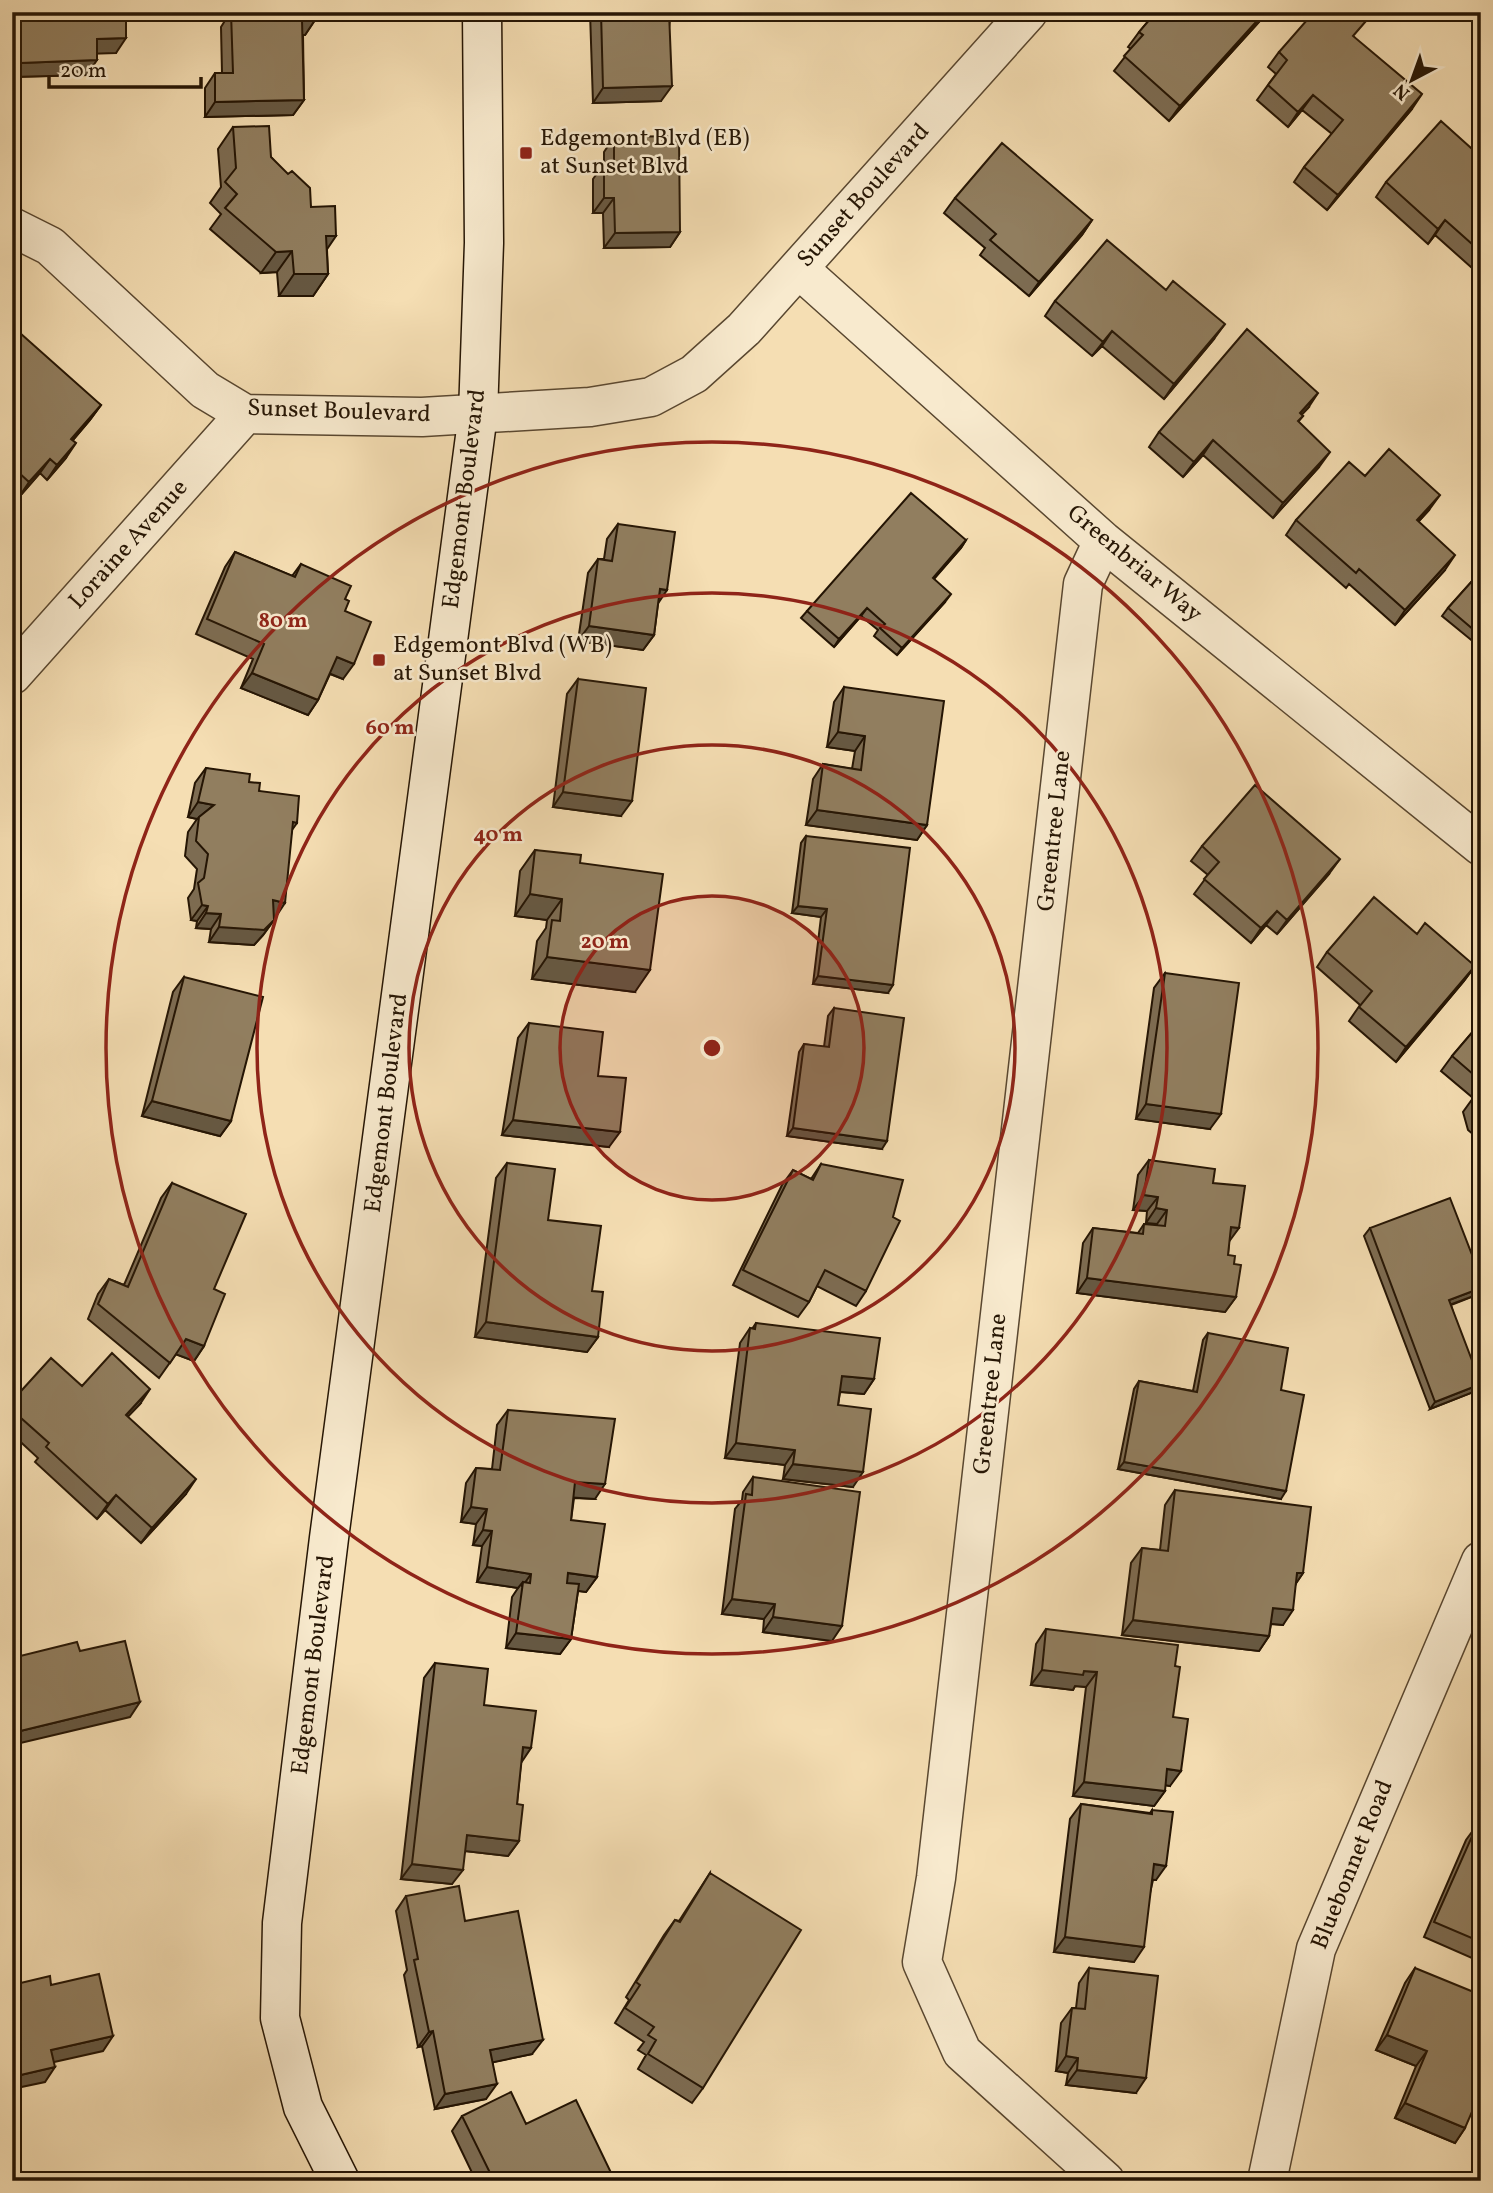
<svg xmlns="http://www.w3.org/2000/svg" width="1493" height="2193" font-family="Vollkorn,serif">
  <rect width="100%" height="100%" fill="#f5deb3"/>
  <filter id="stains"><feTurbulence type="fractalNoise" baseFrequency=".00286" numOctaves="4"/><feColorMatrix values="0 0 0 0 .2 0 0 0 0 .09 0 0 0 0 .02 0 0 0 .5 -.17"/></filter>
  <radialGradient id="worn" r=".72"><stop offset=".6" stop-color="#630" stop-opacity="0"/><stop offset="1" stop-color="#630" stop-opacity=".3"/></radialGradient>
  <g fill="none" stroke-linecap="round" stroke-linejoin="round">
    <g stroke="#594730" stroke-width="41">
      <path id="street" d="M12,227L50,246L205,390L245,414L422,417L590,407L651,397L694,374L744,329L1028,12
        M799,269L1103,541L1481,846
        M1103,541L1083,584L936,1878L922,1962L962,2052L1105,2181
        M12,675L245,414
        M1267,2181L1316,1949L1481,1561"/>
    </g>
    <g stroke="#251504" stroke-width="41">
      <path id="secondary" d="M340,2181L303,2107L280,2018L282,1923L329,1538L478,414L484,243L482,12"/>
    </g>
    <use href="#street" stroke="#f8eace" stroke-width="38"/>
    <use href="#secondary" stroke="#f8eace" stroke-width="38"/>
  </g>
  <path fill="#7d6c52" stroke="#251504" stroke-width="2" d="M12,12H126L116,53H97L87,75L12,77Z
    M226,12H315V20L305,35H303L304,100L293,115L205,117V88L215,73H222L221,27L226,19Z
    M590,12H674L670,19L661,101L593,103Z
    M807,12H870L865,19L808,21Z
    M1156,12H1268L1169,121L1114,71L1131,49L1128,47L1139,32Z
    M1354,37L1412,109L1327,210L1294,182L1304,167L1332,134L1302,110L1288,127L1257,100L1276,74L1268,67L1279,52Z
    M233,127L271,157L311,207L327,250L328,274L313,296H279L277,272L261,273L210,229L221,214L210,203L221,187L218,149Z
    M614,137L680,232L670,247L604,248L603,213H593V179L604,164V152Z
    M1481,157V276L1435,235L1428,244L1376,197L1386,182Z
    M955,198L1092,220L1082,235L1029,296L980,255L985,248L944,213Z
    M1055,301L1214,339L1164,399L1102,346L1092,356L1045,316Z
    M12,343L101,405L90,420L73,440L66,458L47,480L40,473L19,497L12,491Z
    M1308,408L1301,415L1303,416L1298,422L1319,467L1273,518L1203,455L1183,477L1149,447L1159,432Z
    M1365,476L1429,510L1418,522L1445,570L1395,625L1349,584L1346,588L1286,535L1296,520Z
    M618,524L658,603L654,635L643,650L578,641L588,573L598,559H604L607,539Z
    M966,540L961,548L934,579L945,602L897,655L874,636L878,630L861,616L834,647L801,618L807,611Z
    M235,552L292,576L301,564L345,599V611L343,679L330,674L318,700L308,715L241,688L253,659L196,634L225,567Z
    M1481,571V648L1442,616L1448,608Z
    M578,679L621,816L553,807L567,694Z
    M844,687L927,825L917,840L806,825L813,779L823,764L852,769L855,751L827,747L834,702Z
    M206,768L249,782L297,823L292,830L274,920L263,935L254,945L209,942L211,929L196,928L197,921L191,920L188,898L194,889L197,869L185,856L188,832L197,819L188,817L195,783Z
    M806,836L888,993L813,984L821,917L792,913L801,843Z
    M1202,846L1329,874L1277,934L1266,925L1251,943L1194,894L1208,875L1191,861Z
    M535,850L580,863L635,992L532,979L537,941L546,928L547,920L515,916L520,871Z
    M1417,934L1475,966L1464,981L1396,1062L1349,1021L1360,1005L1317,967L1327,952Z
    M1165,973L1210,1129L1136,1119L1154,988Z
    M184,977L231,1121L220,1136L142,1116L173,992Z
    M834,1008L882,1149L787,1136L799,1052L804,1044L824,1047L828,1016Z
    M1481,1022V1141L1468,1130L1463,1112L1473,1098L1441,1071L1452,1056Z
    M529,1023L598,1076L609,1147L502,1135L518,1038Z
    M1149,1160L1213,1183L1229,1242L1228,1255L1234,1264L1236,1297L1225,1312L1077,1293L1083,1243L1093,1228L1138,1233L1144,1224L1157,1226V1224L1146,1223L1147,1211L1133,1210L1138,1175Z
    M507,1163L548,1220L592,1291L598,1337L587,1352L475,1337L496,1178Z
    M821,1164L866,1291L856,1306L817,1286L809,1302L798,1317L733,1285L782,1185L793,1170L811,1179Z
    M172,1183L214,1289L204,1346L194,1361L176,1354L159,1378L88,1319L98,1294L109,1279L124,1285L161,1198Z
    M1370,1228L1479,1294L1451,1305L1476,1391L1430,1409L1364,1236Z
    M756,1323L874,1379L864,1394L840,1392L838,1405L853,1487L783,1479L785,1465L725,1458L740,1343L750,1328L752,1329Z
    M1208,1333L1281,1390V1499L1118,1469L1134,1389L1139,1381L1193,1391L1203,1340Z
    M12,1401L140,1404L127,1417L186,1494L141,1543L105,1510L97,1519L35,1462L38,1458L12,1434Z
    M508,1410L595,1499L574,1498L571,1520L597,1577L586,1592L578,1591L571,1639L560,1654L506,1648L512,1597L518,1588L477,1582L482,1546L473,1545L476,1524L461,1522L466,1483L476,1468L492,1469L497,1425Z
    M753,1477L832,1641L763,1632L764,1619L722,1614L735,1509L742,1500L743,1492Z
    M1175,1490L1303,1573L1296,1583L1283,1625L1271,1624L1269,1636L1259,1651L1122,1635L1131,1563L1142,1548L1160,1550L1165,1505Z
    M1046,1629L1175,1666L1170,1786L1165,1785V1791L1154,1806L1073,1796L1086,1687L1075,1686L1073,1690L1031,1685L1036,1644Z
    M435,1663L484,1705L521,1762L517,1804L519,1841L508,1856L465,1851L452,1884L401,1879L424,1678Z
    M1081,1804L1150,1813L1152,1810L1156,1880H1153L1134,1962L1054,1952L1070,1819Z
    M1477,1825L1481,1827V1962L1424,1937L1466,1840Z
    M710,1873L703,2088L692,2103L638,2069L646,2055L638,2050L644,2042L615,2023L629,2000L626,1997L664,1935L675,1920L679,1921Z
    M406,1896L465,1921L532,2054L493,2062L486,2099L435,2109L422,2046L418,2047L404,1975L407,1970L396,1911Z
    M1089,1968L1136,2093L1066,2085L1068,2073L1056,2071L1061,2023L1072,2008H1076L1079,1983Z
    M1415,1968L1465,2128L1455,2143L1395,2118L1416,2066L1376,2050L1405,1983Z
    M462,2116L526,2124L615,2181H476L452,2131Z"/>
  <path fill="#665842" stroke="#251504" stroke-width="2" d="M814,12H870L865,19L808,21Z
    M1265,12H1268L1169,121L1180,106Z
    M302,20H315L305,35H292Z
    M126,38L116,53L86,54L97,39Z
    M97,60L87,75L12,77V74L20,63Z
    M672,86L661,101L593,103L603,88Z
    M1422,94L1412,109L1327,210L1338,195Z
    M1313,95L1302,110L1288,127L1298,112Z
    M304,100L293,115L205,117L215,102Z
    M604,198H614L603,213H593Z
    M1092,220L1082,235L1029,296L1039,282Z
    M1445,220L1435,235L1428,244L1438,229Z
    M680,232L670,247L604,248L615,233Z
    M326,236H336L321,258Z
    M292,251L277,272L261,273L276,252Z
    M294,274H328L313,296H279Z
    M1225,324L1214,339L1164,399L1174,384Z
    M1112,331L1102,346L1092,356L1103,342Z
    M1318,393L1308,408L1289,428L1300,413Z
    M101,405L90,420L61,454L71,439Z
    M1213,440L1203,455L1183,477L1194,462Z
    M76,443L66,458L47,480L57,465Z
    M1330,452L1319,467L1273,518L1283,503Z
    M50,459L40,473L19,497L29,482Z
    M1440,495L1429,510L1406,535L1417,520Z
    M966,540L961,548L927,586L933,578Z
    M1455,555L1445,570L1395,625L1405,610Z
    M660,589L667,590L657,605Z
    M951,594L945,602L897,655L902,648Z
    M867,608L861,616L834,647L839,639Z
    M589,626L654,635L643,650L578,641Z
    M337,657L354,664L343,679L326,672Z
    M252,673L318,700L308,715L241,688Z
    M838,732L865,736L855,751L827,747Z
    M563,792L632,801L621,816L553,807Z
    M198,802L214,805L197,819L188,817Z
    M817,810L927,825L917,840L806,825Z
    M1340,859L1329,874L1277,934L1287,920Z
    M530,894L562,899L547,920L515,916Z
    M273,900L285,903L275,918L263,915Z
    M202,905L208,906L197,921L191,920Z
    M798,906L827,909L821,917L792,913Z
    M1277,911L1266,925L1251,943L1261,928Z
    M206,913L221,914L211,929L196,928Z
    M274,920L263,935L254,945L209,942L219,927Z
    M547,957L650,970L635,992L532,979Z
    M1475,966L1464,981L1396,1062L1406,1047Z
    M818,976L893,985L888,993L813,984Z
    M152,1101L231,1121L220,1136L142,1116Z
    M1146,1104L1221,1114L1210,1129L1136,1119Z
    M513,1120L620,1132L609,1147L502,1135Z
    M793,1128L887,1141L882,1149L787,1136Z
    M1144,1195L1158,1197L1147,1211L1133,1210Z
    M1156,1208L1167,1210L1157,1224L1146,1223Z
    M1231,1227L1239,1228L1228,1243Z
    M1087,1278L1236,1297L1225,1312L1077,1293Z
    M1481,1288V1291L1479,1294L1444,1307L1449,1300Z
    M486,1322L598,1337L587,1352L475,1337Z
    M186,1339L204,1346L194,1361L175,1354Z
    M842,1376L874,1379L864,1394L831,1391Z
    M1481,1384L1476,1391L1430,1409L1435,1402Z
    M150,1389L140,1404L115,1430L126,1415Z
    M736,1443L795,1450L785,1465L725,1458Z
    M1124,1462L1286,1491L1281,1499L1118,1469Z
    M793,1464L863,1472L853,1487L783,1479Z
    M196,1479L186,1494L141,1543L152,1528Z
    M575,1482L605,1484L595,1499L565,1497Z
    M116,1495L105,1510L97,1519L108,1504Z
    M471,1507L487,1509L476,1524L461,1522Z
    M483,1530L492,1531L482,1546L473,1545Z
    M487,1567L531,1574L522,1587L523,1582L518,1588L477,1582Z
    M568,1573L597,1577L586,1592L558,1588Z
    M1297,1573H1303L1293,1588Z
    M732,1599L775,1604L764,1619L722,1614Z
    M1273,1608L1293,1610L1283,1625L1262,1623Z
    M773,1617L842,1626L832,1641L763,1632Z
    M1133,1620L1269,1636L1259,1651L1122,1635Z
    M516,1633L571,1639L560,1654L506,1648Z
    M1042,1670L1084,1671L1097,1672L1086,1687L1075,1686L1073,1690L1031,1685Z
    M140,1702L130,1717L12,1745V1733Z
    M523,1747L531,1748L521,1763Z
    M1167,1769L1181,1771L1170,1786L1157,1784Z
    M1084,1782L1165,1791L1154,1806L1073,1796Z
    M467,1835L519,1841L508,1856L456,1850Z
    M412,1864L463,1870L452,1884L401,1879Z
    M1154,1864L1166,1866L1156,1880L1144,1879Z
    M1065,1937L1144,1947L1134,1962L1054,1952Z
    M433,2031L422,2046L418,2047L429,2032Z
    M1387,2035L1427,2051L1416,2066L1376,2050Z
    M113,2036L103,2051L41,2065L51,2050Z
    M543,2040L532,2054L480,2065L490,2050Z
    M1066,2056L1078,2058L1068,2073L1056,2071Z
    M55,2067L45,2082L12,2089V2077Z
    M1077,2070L1146,2078L1136,2093L1066,2085Z
    M497,2084L486,2099L435,2109L445,2094Z
    M1405,2103L1465,2128L1455,2143L1395,2118Z"/>
  <path fill="#917e5f" stroke="#251504" stroke-width="2" d="M17,12H126V38L97,39V60L20,63Z
    M231,12H315V20H302L304,100L215,102V73H233Z
    M601,12H669L672,86L603,88Z
    M1156,12H1265L1180,106L1124,56L1143,35L1139,32Z
    M1314,12H1356L1366,21L1353,36L1422,94L1338,195L1304,167L1343,120L1313,95L1298,112L1268,85L1287,60L1279,52Z
    M1441,121L1481,157V252L1445,220L1438,229L1386,182Z
    M269,126L271,157L288,174L292,171L310,188L311,207L335,206L336,236H326L328,274H294L292,251L276,252L225,208L237,194L225,182L236,168L233,127Z
    M679,136L680,232L615,233L614,198H604V164L614,165V137Z
    M1002,143L1092,220L1039,282L990,240L996,234L955,198Z
    M1107,240L1166,290L1173,281L1225,324L1174,384L1112,331L1103,342L1055,301Z
    M1247,329L1318,393L1300,413L1303,416L1298,421L1330,452L1283,503L1213,440L1194,462L1159,432Z
    M20,333L101,405L71,439L76,443L57,465L50,459L29,482L17,471L14,475L12,473V343Z
    M1389,449L1440,495L1417,520L1455,555L1405,610L1359,569L1356,573L1296,520L1349,462L1365,476Z
    M911,493L966,540L933,578L951,594L902,648L880,628L885,624L867,608L839,639L807,611Z
    M618,524L675,532L667,590L660,589L654,635L589,626L598,559L612,561Z
    M235,552L295,577L301,564L351,586L345,599L349,601L345,611L371,622L354,664L337,657L318,700L252,673L264,644L207,619Z
    M1481,571V636L1448,608Z
    M578,679L646,688L632,801L563,792Z
    M844,687L944,701L927,825L817,810L823,764L861,770L865,736L838,732Z
    M206,768L250,774L249,782L260,783L259,791L299,796L297,823L293,822L285,903L273,900L274,920L264,930L219,927L221,914L206,913L208,906L202,905L198,883L204,878L208,854L196,841L199,817L214,805L198,802Z
    M1255,785L1340,859L1287,920L1277,911L1261,928L1204,879L1219,862L1202,846Z
    M806,836L910,848L893,985L818,976L827,909L798,906Z
    M535,850L581,855L580,863L663,874L650,970L547,957L552,920L560,921L562,899L530,894Z
    M1374,897L1417,934L1425,923L1475,966L1406,1047L1359,1007L1372,991L1327,952Z
    M1165,973L1239,983L1221,1114L1146,1104Z
    M184,977L263,997L231,1121L152,1101Z
    M834,1008L904,1018L887,1141L793,1128L804,1044L829,1047Z
    M1481,1022V1081L1452,1056Z
    M529,1023L603,1032L598,1076L626,1078L620,1132L513,1120Z
    M1481,1088V1117L1479,1115L1474,1097Z
    M1149,1160L1215,1169L1213,1183L1245,1186L1239,1228L1231,1227L1228,1255L1235,1256L1234,1264L1241,1265L1236,1297L1087,1278L1093,1228L1143,1234L1144,1224L1165,1226L1167,1210L1156,1208L1158,1197L1144,1195Z
    M507,1163L555,1169L548,1220L601,1226L592,1291L603,1292L598,1337L486,1322Z
    M821,1164L903,1180L893,1217L900,1221L866,1291L825,1270L809,1302L743,1270L793,1170L813,1180Z
    M172,1183L246,1214L214,1289L225,1294L204,1346L186,1339L170,1363L98,1304L109,1279L128,1287Z
    M1450,1198L1481,1278V1288L1449,1300L1481,1384L1435,1402L1370,1228Z
    M756,1323L880,1338L874,1379L842,1376L838,1405L871,1409L863,1472L793,1464L795,1450L736,1443L750,1328L755,1329Z
    M1208,1333L1288,1348L1281,1390L1304,1395L1286,1491L1124,1462L1139,1381L1197,1392Z
    M112,1353L150,1389L126,1415L196,1479L152,1528L116,1495L108,1504L46,1447L49,1443L12,1410V1401L51,1358L82,1386Z
    M508,1410L615,1419L605,1484L575,1482L571,1520L605,1524L597,1577L568,1573L567,1583L579,1584L571,1639L516,1633L523,1582L530,1583L531,1574L487,1567L492,1531L483,1530L487,1509L471,1507L476,1468L500,1470Z
    M753,1477L860,1492L842,1626L773,1617L775,1604L732,1599L746,1494L752,1495Z
    M1175,1490L1311,1507L1303,1573H1297L1293,1610L1273,1608L1269,1636L1133,1620L1142,1548L1168,1551Z
    M1046,1629L1178,1645L1175,1666L1180,1667L1173,1717L1188,1719L1181,1771L1167,1769L1165,1791L1084,1782L1097,1672L1084,1671L1083,1675L1042,1670Z
    M125,1641L140,1702L12,1733V1658L77,1642L80,1651Z
    M435,1663L488,1669L484,1705L536,1711L531,1748L523,1747L517,1804L523,1805L519,1841L467,1835L463,1870L412,1864Z
    M1081,1804L1152,1814V1810L1173,1812L1166,1866L1154,1864L1144,1947L1065,1937Z
    M1477,1825L1481,1827V1942L1434,1922Z
    M710,1873L801,1930L703,2088L648,2054L656,2040L648,2035L654,2027L625,2008L640,1985L636,1982L675,1920L680,1922Z
    M459,1886L465,1921L518,1911L543,2040L490,2050L497,2084L445,2094L433,2031L429,2032L414,1960L418,1959L406,1896Z
    M1089,1968L1158,1976L1146,2078L1077,2070L1078,2058L1066,2056L1072,2008L1085,2009Z
    M1415,1968L1481,1995V2091L1465,2128L1405,2103L1427,2051L1387,2035Z
    M99,1974L113,2036L51,2050L55,2067L12,2077V1985L50,1976L51,1985Z
    M511,2092L526,2124L576,2100L615,2181H494L462,2116Z"/>
  <circle cx="712" cy="1048" r="152" fill="#8f2418" fill-opacity=".12"/>
  <g fill="none" stroke="#8f2418" stroke-width="3.5">
    <circle cx="712" cy="1048" r="152"/>
    <circle cx="712" cy="1048" r="303"/>
    <circle cx="712" cy="1048" r="455"/>
    <circle cx="712" cy="1048" r="606"/>
  </g>
  <g fill="#8f2418" stroke="#f8eace" stroke-width="2.5">
    <rect x="519" y="146" width="14" height="14" rx="3.5"/>
    <rect x="372" y="653" width="14" height="14" rx="3.5"/>
  </g>
  <g text-anchor="middle" dominant-baseline="central" stroke-width="5" stroke-linejoin="round" paint-order="stroke">
    <g font-size="24" fill="#251504" stroke="#f8eace" text-anchor="start">
      <text x="540" y="139">Edgemont Blvd (EB)<tspan x="540" dy="28">at Sunset Blvd</tspan></text>
      <text x="393" y="646">Edgemont Blvd (WB)<tspan x="393" dy="28">at Sunset Blvd</tspan></text>
    </g>
    <g font-size="24" fill="#251504" stroke="#f8eace">
      <text transform="translate(864 196) rotate(-48)">Sunset Boulevard</text>
      <text transform="translate(339 412) rotate(2)">Sunset Boulevard</text>
      <text transform="translate(465 499) rotate(-83)">Edgemont Boulevard</text>
      <text transform="translate(129 545) rotate(-48)">Loraine Avenue</text>
      <text transform="translate(1134 564) rotate(40)">Greenbriar Way</text>
      <text transform="translate(1055 831) rotate(-84)">Greentree Lane</text>
      <text transform="translate(387 1103) rotate(-83)">Edgemont Boulevard</text>
      <text transform="translate(991 1394) rotate(-84)">Greentree Lane</text>
      <text transform="translate(314 1665) rotate(-83)">Edgemont Boulevard</text>
      <text transform="translate(1353 1865) rotate(-68)">Bluebonnet Road</text>
    </g>
  </g>
  <circle cx="712" cy="1048" r="10" fill="#8f2418" stroke="#f8eace" stroke-width="3.5"/>
  <g font-size="21" text-anchor="middle" font-weight="bold" fill="#8f2418" stroke="#f8eace" stroke-width="5" stroke-linejoin="round" paint-order="stroke">
    <text x="283" y="627">80 m</text>
    <text x="390" y="734">60 m</text>
    <text x="498" y="841">40 m</text>
    <text x="605" y="948">20 m</text>
  </g>
  <rect width="1493" height="2193" fill="none" stroke="#f5deb3" stroke-width="42"/>
  <rect x="14" y="14" width="1465" height="2165" fill="none" stroke="#251504" stroke-width="3.5"/>
  <rect x="21" y="21" width="1451" height="2151" fill="none" stroke="#251504" stroke-width="2"/>
  <g transform="translate(1412 80) rotate(221)" stroke="#f8eace" stroke-width="5" paint-order="stroke">
  <path d="M0-5L12 26L0 18L-12 26Z" fill="#251504"/>
  <text y="-10" font-size="19" font-weight="bold" text-anchor="middle" fill="#251504">N</text>
  </g>
  <path d="M49 77v10h152v-10" fill="none" stroke="#251504" stroke-width="3.5"/>
  <text x="60" y="77" font-size="21" fill="#251504" stroke="#f8eace" stroke-width="5" paint-order="stroke">20 m</text>
  <rect width="100%" height="100%" filter="url(#stains)"/>
  <rect width="100%" height="100%" fill="url(#worn)"/>
</svg>
